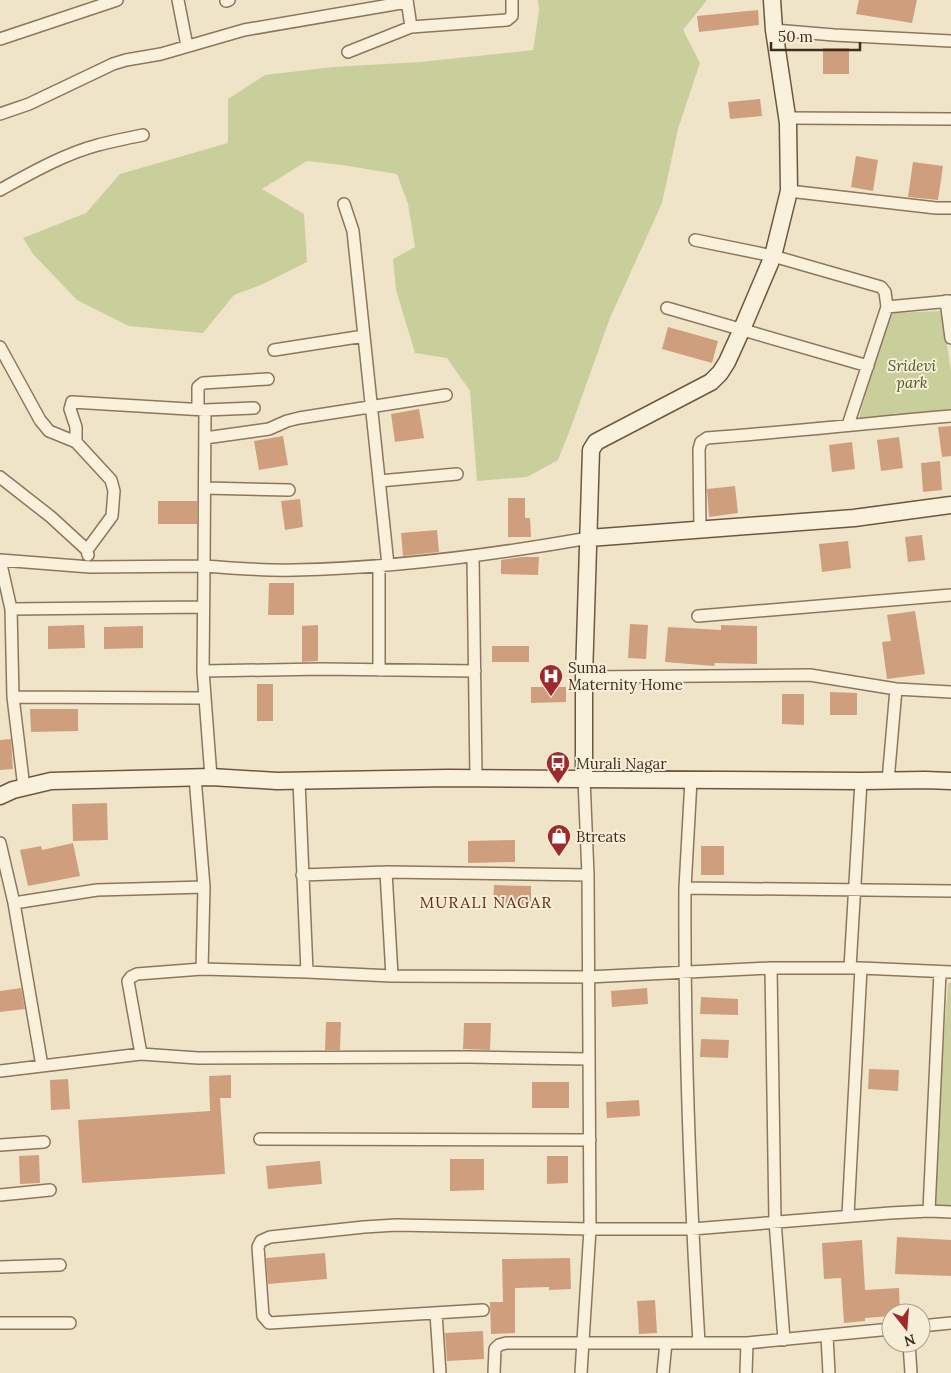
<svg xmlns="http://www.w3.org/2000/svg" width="951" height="1373" font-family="Lora,serif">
  <rect width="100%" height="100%" fill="#f0e4c8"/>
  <path fill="#c9cf9b" d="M538,0H707L683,30L700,63L678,129L662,203L610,318L571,427L558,460L527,477L477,481L470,391L447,358L415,353L396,290L393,259L415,247L408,204L397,174L342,165L307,161L262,189L304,214L307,262L263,284L234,295L203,333L129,326L77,300L33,254L23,238L86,213L120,174L228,143V99L265,75L333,67L420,62L533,50L539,11Z
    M942,311L951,371V411L858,421L888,313Z
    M948,983H951V1212L931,1211Z"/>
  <path fill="#cf9f7d" d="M859,0H917L912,23L856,14Z
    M758,10L759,25L699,32L697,16Z
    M823,48H849V74H823Z
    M760,99L762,116L730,119L728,102Z
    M856,156L878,160L873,191L851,187Z
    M913,162L943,166L938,200L908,197Z
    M668,327L718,341L712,363L662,349Z
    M419,409L424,438L395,442L391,414Z
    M951,426V456L942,457L938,427Z
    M283,436L288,465L259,470L254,441Z
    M899,437L903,468L881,471L877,440Z
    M852,442L855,469L832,472L829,445Z
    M940,461L942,490L923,492L921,463Z
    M735,486L738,513L709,517L707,489Z
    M508,498H525V518H530L531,537H508Z
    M300,499L303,527L285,530L281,501Z
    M158,501H197V524H158Z
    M437,530L439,552L403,556L401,533Z
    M922,535L925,560L908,562L905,537Z
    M848,541L851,568L822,572L819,544Z
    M522,557H539L538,575L501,574V560Z
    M269,583H294V615H268Z
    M915,611L925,674L887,679L882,642L891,641L887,615Z
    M630,624L648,625L646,659L628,658Z
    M84,625L85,648L48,649V626Z
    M318,625V661L302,662V626Z
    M721,625L757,626V664L715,663L714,666L665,662L668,627L721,630Z
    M143,626V648L104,649V627Z
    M492,646H529V662H492Z
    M257,684H273V721H257Z
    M531,687H566V702L531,703Z
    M830,692L857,693V715H830Z
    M782,694H804V725L782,724Z
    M30,709H78V731L31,732Z
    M11,739L13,769L0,770V740Z
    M107,803L108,840L73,841L72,804Z
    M515,840V862L468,863V841Z
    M73,843L80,876L28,886L20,850L41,846L42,850Z
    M701,846H724V875H701Z
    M494,885L531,886V906H493Z
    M21,988L25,1009L0,1012V991Z
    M647,988L648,1004L612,1007L611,991Z
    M701,997L738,999V1015L700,1014Z
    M326,1022H341L340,1050H325Z
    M464,1023H491L490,1050L463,1049Z
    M701,1039L729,1040L728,1058L700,1057Z
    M869,1069L899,1070L898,1091L868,1089Z
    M231,1075V1098H220L225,1174L82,1183L78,1120L210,1111L209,1076Z
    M68,1079L70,1109L51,1110L50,1080Z
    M532,1082H569V1108H532Z
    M639,1100L640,1116L607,1118L606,1102Z
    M39,1155L40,1183L20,1184L19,1156Z
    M547,1156H568V1183L547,1184Z
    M450,1159H484V1190L450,1191Z
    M320,1161L322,1184L268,1189L266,1166Z
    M897,1237L951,1240V1276L895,1274Z
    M862,1240L865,1290L899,1288L900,1313H891V1316L865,1318V1321L844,1323L841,1278L824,1279L822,1243Z
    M325,1253L327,1279L268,1284L266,1258Z
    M570,1258L571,1289L549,1290V1287L515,1288V1333L491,1334L490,1302H503L502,1259Z
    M655,1300L657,1333L639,1334L637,1301Z
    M483,1331L484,1359L447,1361L445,1333Z"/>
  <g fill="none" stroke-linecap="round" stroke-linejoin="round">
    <g stroke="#8d765c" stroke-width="14">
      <path id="street" d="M178,0L187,46
        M407,0L411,27
        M226,1L229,0
        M774,30L834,35L951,41
        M0,39L117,0
        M348,52L411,27L507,20L512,16V0
        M0,114L29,104L113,64L126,60L161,54L244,30L407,2
        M787,118L951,119
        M0,190C31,173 64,154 98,145C113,141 128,138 143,135
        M789,191L936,208H951
        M344,204L353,231L388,565
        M695,240L773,256L881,287L885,292L887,307
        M946,301L951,338
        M667,308L868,366
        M0,347L40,420L49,431L76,442L111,480L114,491L112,516L87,550
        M274,350L364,336
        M198,409V387L203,383L268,379
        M848,425L887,307L951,301
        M205,438L269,429L287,421L299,418L446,395
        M76,442V427L70,409L72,402L205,410L254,408
        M0,477L51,517L87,550L88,555
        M379,481L457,474
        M205,488L289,490
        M700,529L699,449L701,442L707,438C789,432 870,423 951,416
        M473,556L476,778
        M0,560L90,567L204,566L205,410
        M0,560L11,609L13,697L24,788
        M11,609L203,607
        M698,616L951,595
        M379,670V566
        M203,671L204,566C234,568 265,571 295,570C394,568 492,555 589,538
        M584,677L810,675L896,689L951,692
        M13,697L204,698
        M195,777L204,887L202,969
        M211,777L203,671L322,669L475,671
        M299,781L307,972L392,976L588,977L771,968H861L951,972
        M888,781L896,689
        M0,843L14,903L42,1066
        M386,872L392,976
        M302,875L386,872L588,875
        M685,888L691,780
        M14,903L97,890L204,887
        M771,968L775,1221L784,1340
        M850,968L861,781
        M141,1054L128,981L131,977L137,974L202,969L307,972
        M0,1071L141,1054L198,1058L468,1057L588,1059
        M260,1139L590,1140
        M0,1145L44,1142
        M0,1195L50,1190
        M929,1211L940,972
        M848,1215L861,968
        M0,1267L60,1265
        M483,1310L269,1323L263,1316L258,1247L261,1241L270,1237L364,1227L396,1225L590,1229H692L890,1213L929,1211L951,1212
        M436,1313L440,1373
        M0,1323H70
        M921,1326L951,1323
        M827,1336L829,1373
        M699,1343C690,1192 684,1039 685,888L951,891
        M909,1343L911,1373
        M494,1373L495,1349L499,1345L506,1343H747L891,1329
        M581,1373L590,1229L588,875L584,779
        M663,1373L666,1343
        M746,1373L747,1343"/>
    </g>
    <g stroke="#6f573f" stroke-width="19">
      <path id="secondary" d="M589,538L854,518L951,505
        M584,779V677L591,450L596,442L711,382L720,373L727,362L742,329L773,256L789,191L788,123L774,30L772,0
        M0,796L13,790L51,781L211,777L277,781L448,778L861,781L925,780L951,781"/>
    </g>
    <use href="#street" stroke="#faf1dc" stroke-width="11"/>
    <use href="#secondary" stroke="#faf1dc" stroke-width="16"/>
  </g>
  <defs>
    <g id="hospital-pin" transform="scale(1.25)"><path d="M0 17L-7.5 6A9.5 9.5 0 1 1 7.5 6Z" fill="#9e2a2b" stroke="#f7eed8"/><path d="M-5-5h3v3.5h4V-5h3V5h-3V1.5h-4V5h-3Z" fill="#fff"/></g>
    <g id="bus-pin" transform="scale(1.25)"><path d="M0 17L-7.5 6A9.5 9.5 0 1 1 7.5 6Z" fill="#9e2a2b" stroke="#f7eed8"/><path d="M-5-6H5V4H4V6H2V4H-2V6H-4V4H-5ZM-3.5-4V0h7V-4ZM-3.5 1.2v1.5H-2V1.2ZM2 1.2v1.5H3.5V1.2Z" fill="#fff"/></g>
    <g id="shop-pin" transform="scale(1.25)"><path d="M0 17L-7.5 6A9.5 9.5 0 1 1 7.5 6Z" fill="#9e2a2b" stroke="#f7eed8"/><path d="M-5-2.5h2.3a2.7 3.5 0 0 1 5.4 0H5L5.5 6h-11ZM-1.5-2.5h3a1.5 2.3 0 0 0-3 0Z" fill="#fff"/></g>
  </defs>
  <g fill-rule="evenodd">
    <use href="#hospital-pin" x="551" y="676"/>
    <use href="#bus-pin" x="558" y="763"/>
    <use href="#shop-pin" x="559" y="836"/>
  </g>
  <g text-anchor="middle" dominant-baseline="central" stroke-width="4" stroke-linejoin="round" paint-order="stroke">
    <g font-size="15" font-style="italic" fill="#4d5a26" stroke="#f7eed8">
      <text x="912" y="365">Sridevi<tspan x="912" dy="17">park</tspan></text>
    </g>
    <g font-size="15" fill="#3d2e20" stroke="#f7eed8" text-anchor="start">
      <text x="568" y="667">Suma<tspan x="568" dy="17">Maternity Home</tspan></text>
      <text x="576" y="763">Murali Nagar</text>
      <text x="576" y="836">Btreats</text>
    </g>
    <g font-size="16" letter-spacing="1" fill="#6b2e1e" stroke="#f7eed8">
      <text x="486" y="902">MURALI NAGAR</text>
    </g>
  </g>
  <g transform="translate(906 1328) rotate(163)"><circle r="24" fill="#f7eed8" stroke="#ada18e"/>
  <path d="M0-4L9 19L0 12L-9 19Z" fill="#9e2a2b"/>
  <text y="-8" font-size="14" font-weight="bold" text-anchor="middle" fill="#3d2e20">N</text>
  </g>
  <path d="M771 42v8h89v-8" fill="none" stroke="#3d2e20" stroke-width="2.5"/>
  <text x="778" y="42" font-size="15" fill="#3d2e20" stroke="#f7eed8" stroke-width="4" paint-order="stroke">50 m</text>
</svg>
